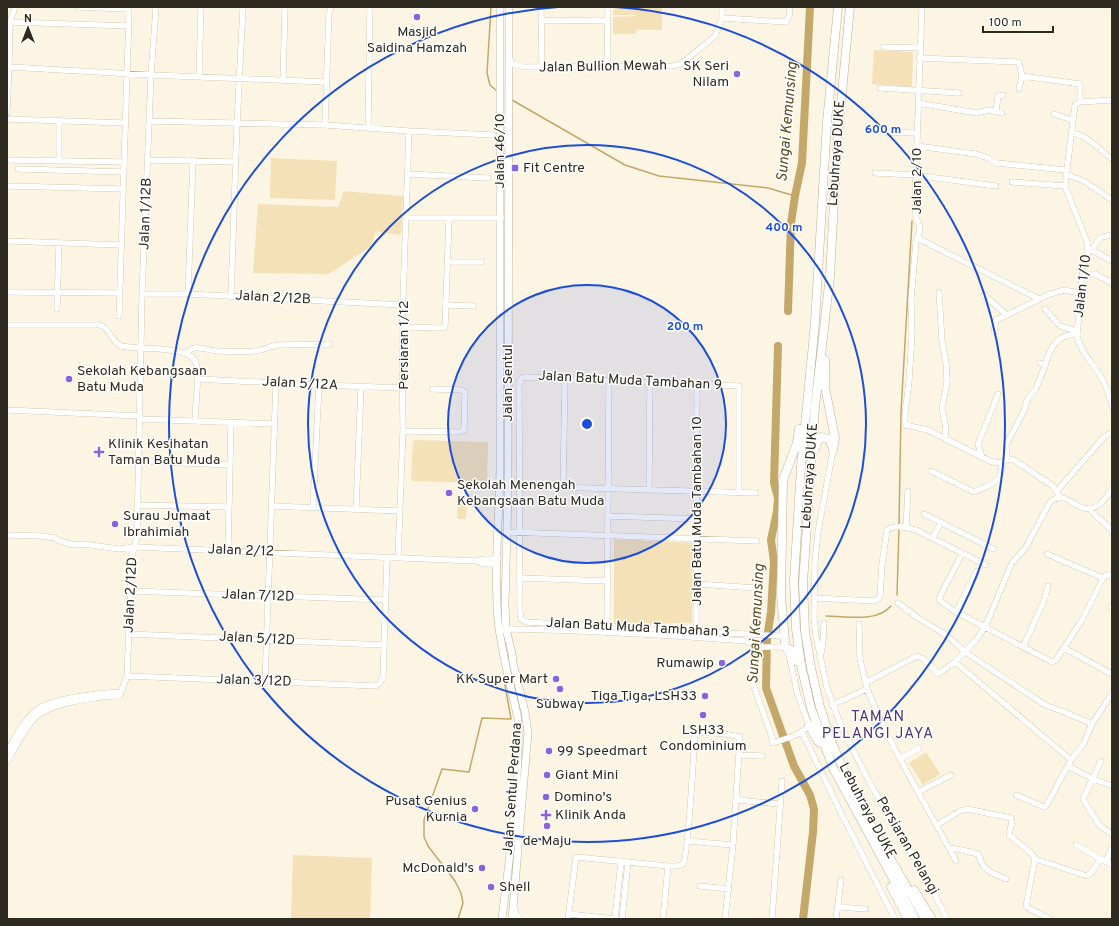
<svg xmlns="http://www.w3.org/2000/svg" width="1119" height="926" font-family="Overpass,sans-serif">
  <rect width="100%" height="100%" fill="#fdf5e4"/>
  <path fill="#f5e1b7" d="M614,7H662V30H636V34H613V17L636,16V15H613Z
    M874,50L913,52L912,87L872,84Z
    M271,158L337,161L335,200L270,198Z
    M344,191L403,196L401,235L376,232L370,247L329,274L253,273L258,204L338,207Z
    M413,440L488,442L487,483L411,481Z
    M458,500L467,501L466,519H457Z
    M614,539L693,543L692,623L614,624Z
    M926,752L940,774L923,785L909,763Z
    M293,855L372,858L370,919H291Z"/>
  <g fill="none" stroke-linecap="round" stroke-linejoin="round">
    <path stroke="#c3a86a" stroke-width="1.5" d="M491,7L487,73L490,85L497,91
      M512,100L625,165L659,176L768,188L795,196
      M899,525L901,412L912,221
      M897,595L899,528
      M826,616C847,616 876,623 891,606
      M458,919L463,903L461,893L455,881L428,846L424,837V820L442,769L469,772L482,718L511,719L504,679"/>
    <path stroke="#c3a86a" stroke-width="8" d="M788,311L791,223L795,196L802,163L810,7
      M778,346L774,483L778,498L777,511L771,540L774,562L771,612L767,638L766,688L794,766L810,795L814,809L813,832L803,919"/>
    <g stroke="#beb196" stroke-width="6">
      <path id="minor" d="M77,7L126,9L129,10V14L119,316
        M541,7L542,67
        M922,7L915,197L916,218L919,224L920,230L916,242L911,300L912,335L909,381L905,414V425L928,430L990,461L998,463L1010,459L1014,460L1053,486L1060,497
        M722,18L786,22L789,17L790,7
        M541,20L608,21
        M10,22L129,26
        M884,47L920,48
        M509,58L513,64L523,67L672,66L681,64L715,36L722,18V7
        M919,58L1019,62L1022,76L1080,84V102
        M9,67L10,22L15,7
        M607,67L608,7
        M199,77L201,7
        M283,80L285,7
        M880,88L959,93
        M1019,89L1022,76
        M1112,100L1080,102L1075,105L1065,186L1087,242L1088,253L1083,268L1077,335C1080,353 1094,363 1102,379C1107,387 1110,397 1112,406
        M918,103L977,113L989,110L1002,113
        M996,112L998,96L1003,95
        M7,113L9,67L151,75L326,82
        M1054,114L1072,120
        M7,119L125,123
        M59,120V161
        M150,121L325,125L409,131L493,135
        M325,125L329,12L331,7
        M368,128L370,7
        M879,132L917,133
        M1071,133C1085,133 1101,151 1112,159
        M917,146L976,154L988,158L997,163L1066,170
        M7,160L124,162
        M148,160L236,162
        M18,169L124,172
        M875,173L915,175L996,186
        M408,174L488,178
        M1066,174L1084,181L1112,200
        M1012,182L1065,186
        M7,186L123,189
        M407,218H501
        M917,238L1039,299
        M7,241L122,245
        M1088,248L1112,261
        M1091,250L1101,237L1112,235
        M448,262H482
        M1083,274H1095L1112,283
        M7,292L120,293
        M939,292L942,342L946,362L947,382L942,408L946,429L945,439
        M142,294H188L403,305
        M188,294L193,160
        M984,295L1007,315L1050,294L1064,290L1080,293
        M231,296L237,124L243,7
        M446,305L474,306
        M57,309L59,243
        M1045,309L1060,326L1077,331
        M7,325H100C111,329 111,342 121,346C136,350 192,345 196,363C200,380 195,404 195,421
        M402,327L441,328L445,327L449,218
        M994,332L996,320L1007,315
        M186,354C194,342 207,351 218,351C229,351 250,353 260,350C266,349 271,346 278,345L330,344
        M1045,366C1049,350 1057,332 1077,335
        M197,379L319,385L404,388
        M7,410L140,416
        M140,419L274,424
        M403,431L459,432L464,430L465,392L462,390L432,389
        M833,450L818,532L815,561L814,617L816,636L827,688L841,726L871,785L928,881L947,919
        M982,457L978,444L998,394
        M1007,459L1006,445L1024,411L1027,400L1036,388L1045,366L1040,363
        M139,461L230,465
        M931,471L974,492C978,491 981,488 986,487C998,481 1002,477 1002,462
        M520,486L756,493
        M563,487L565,379
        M649,490L650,382
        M1057,491L1103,438L1109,434H1112
        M739,492V386L526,377L522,378L519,383L520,613L521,619L526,622L780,636
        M138,505L229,507
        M271,506L400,511
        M313,507L319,385
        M356,509L361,387
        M1091,509C1094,517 1106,522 1112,531
        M924,514L994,549
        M608,516L697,519
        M906,527L908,491
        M507,532L757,541
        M7,535L41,536L55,538L60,541L74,545L83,544L119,549L134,547L476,561L484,564H497
        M933,538L941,522
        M228,551L231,423
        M1047,554L1103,578
        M961,556L939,598V600L956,612L1052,662L1056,660L1082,620L1103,578L1107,575H1112
        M398,558L403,431L402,327L409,131
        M477,561L484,559H498
        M520,578L607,581
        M697,584L756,588
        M131,591L386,600
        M815,598L874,601L878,599L880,596L882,564L887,530C895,524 907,528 916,530L986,565
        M898,603L918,618L938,630L952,640L965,652L1033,697L1047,706L1062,711L1092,724
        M1111,607L1112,605
        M956,612L977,571
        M859,624L860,659L867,689L882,724L900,759L956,861
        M607,626L609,380
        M506,629C586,630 666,635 746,641L751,643L753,647H784L789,655L798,696L809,725C804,734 782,740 772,743
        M129,634L384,645
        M696,634L697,384
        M753,647V684L774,743
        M1023,647L1043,603L1048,586
        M1064,648L1112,674
        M821,654L823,641L824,623
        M955,662L1071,760
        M127,676L376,686L380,683L383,677L387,558
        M265,682L276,383
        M865,683L917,656L924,659L938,674L955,662L976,640L985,627L1012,563L1026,547L1050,502C1069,486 1078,521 1100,504C1105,500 1108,494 1112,489
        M832,705L867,689
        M802,732L841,813L895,919
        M7,751C15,738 23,721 35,711C50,698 100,693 121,692
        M739,755L763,756
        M900,759L919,748
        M1101,761L1083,799L1099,825L1112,834
        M7,762C15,748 23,732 33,720C46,703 100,696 120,696L121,692L127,676L132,555L137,538L142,294L151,75L156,7
        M1068,766L1093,779L1112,786
        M918,792L951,775
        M1016,795L1044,807L1046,806L1071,760L1084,743L1092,724L1111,695L1112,697
        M736,800L780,804
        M937,825L960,811L967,809L1011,818L1012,821L1009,835L1031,853L1035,859L1026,906L1030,909L1050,919
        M687,841L733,845
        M1076,845L1112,865
        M950,848L962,850L978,854L983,866L990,872L1006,879
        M1035,859L1087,876L1092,872L1100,859
        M1106,862L1112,847
        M700,886L729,889
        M514,907L516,914L520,919
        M837,907L866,909
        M569,914L615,919
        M568,919L576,857L668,866C672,866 679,867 683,864C688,859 694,748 695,733C711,732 724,733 740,737L733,845L725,919
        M615,919L621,861
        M622,919L628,862
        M663,919L668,866
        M772,919L782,781
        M836,919L841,880"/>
    </g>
    <g stroke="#beb196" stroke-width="8">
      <path id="major" d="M500,7V470C499,520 494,570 498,620C501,652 511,686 518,719C520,785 510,853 502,919
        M509,7L508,493L505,604L506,629L512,653L513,663L525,712L528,733L512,919"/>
    </g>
    <g stroke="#beb196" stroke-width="9">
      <path id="highway" d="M838,7L827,122L815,323L801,467L794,581L796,629L801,665L811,708L833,768L915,919
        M850,7L837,146L830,276L815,407L803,583L805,631L811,668L820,707L832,743L847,778L862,809L925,919
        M825,360V387L835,438L833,450
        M815,449L818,441L821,437L829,439L833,449
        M796,661L792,650L784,647L785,641L781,596L783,480L797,443L799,429
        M809,725L817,740L820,743
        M891,887L908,919
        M914,890L932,919"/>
    </g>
    <use href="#minor" stroke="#fff" stroke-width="5.5"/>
    <use href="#major" stroke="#fff" stroke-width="7"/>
    <use href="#highway" stroke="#fff" stroke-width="8"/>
  </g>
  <circle cx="587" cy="424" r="139" fill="#1d4ed8" fill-opacity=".12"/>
  <g fill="none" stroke="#1d4ed8" stroke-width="2">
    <circle cx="587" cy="424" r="139"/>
    <circle cx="587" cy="424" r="279"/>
    <path d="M616 7A418 418 0 1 1 558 7"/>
  </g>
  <g fill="#8b62dc" stroke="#fff" stroke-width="1.5">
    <circle cx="417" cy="17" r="4"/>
    <circle cx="737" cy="74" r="4"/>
    <rect x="511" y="164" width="8" height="8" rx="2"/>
    <circle cx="69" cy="379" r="4"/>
    <path d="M97 446h4v4h4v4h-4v4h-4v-4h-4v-4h4z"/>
    <circle cx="449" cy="493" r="4"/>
    <circle cx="115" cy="524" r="4"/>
    <circle cx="722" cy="663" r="4"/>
    <circle cx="556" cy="679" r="4"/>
    <circle cx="560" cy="689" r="4"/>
    <circle cx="705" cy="696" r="4"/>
    <circle cx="703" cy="715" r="4"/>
    <circle cx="549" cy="751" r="4"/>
    <circle cx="547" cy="775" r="4"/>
    <circle cx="546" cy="797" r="4"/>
    <circle cx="475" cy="809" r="4"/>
    <path d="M544 809h4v4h4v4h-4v4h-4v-4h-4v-4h4z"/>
    <circle cx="547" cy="826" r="4"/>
    <circle cx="482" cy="868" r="4"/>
    <circle cx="491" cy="887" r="4"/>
  </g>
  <g text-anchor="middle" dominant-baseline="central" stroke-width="3" stroke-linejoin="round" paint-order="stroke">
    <g font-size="14" fill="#2f2a1f" stroke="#fff" text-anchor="start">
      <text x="417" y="32" text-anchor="middle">Masjid<tspan x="417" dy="16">Saidina Hamzah</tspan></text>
      <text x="729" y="66" text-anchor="end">SK Seri<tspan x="729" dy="16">Nilam</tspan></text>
      <text x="523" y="168">Fit Centre</text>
      <text x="77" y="371">Sekolah Kebangsaan<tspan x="77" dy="16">Batu Muda</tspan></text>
      <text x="108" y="444">Klinik Kesihatan<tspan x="108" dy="16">Taman Batu Muda</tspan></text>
      <text x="457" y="485">Sekolah Menengah<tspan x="457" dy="16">Kebangsaan Batu Muda</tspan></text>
      <text x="123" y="516">Surau Jumaat<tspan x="123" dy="16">Ibrahimiah</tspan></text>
      <text x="714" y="663" text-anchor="end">Rumawip</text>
      <text x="548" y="679" text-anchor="end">KK Super Mart</text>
      <text x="697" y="696" text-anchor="end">Tiga Tiga, LSH33</text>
      <text x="560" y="704" text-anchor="middle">Subway</text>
      <text x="703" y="730" text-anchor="middle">LSH33<tspan x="703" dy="16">Condominium</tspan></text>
      <text x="557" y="751">99 Speedmart</text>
      <text x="555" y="775">Giant Mini</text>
      <text x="554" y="797">Domino's</text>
      <text x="467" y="801" text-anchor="end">Pusat Genius<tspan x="467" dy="16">Kurnia</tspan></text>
      <text x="555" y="815">Klinik Anda</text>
      <text x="547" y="841" text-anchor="middle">de Maju</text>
      <text x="474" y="868" text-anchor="end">McDonald's</text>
      <text x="499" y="887">Shell</text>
    </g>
    <g font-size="14" fill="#2f2a1f" stroke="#fff">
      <text transform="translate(603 67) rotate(-1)">Jalan Bullion Mewah</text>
      <text transform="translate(500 151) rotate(-90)">Jalan 46/10</text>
      <text transform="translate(837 153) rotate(-86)">Lebuhraya DUKE</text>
      <text transform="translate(917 181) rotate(-90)">Jalan 2/10</text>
      <text transform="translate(146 214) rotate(-88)">Jalan 1/12B</text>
      <text transform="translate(1083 286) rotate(-83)">Jalan 1/10</text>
      <text transform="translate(273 298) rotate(3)">Jalan 2/12B</text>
      <text transform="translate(404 345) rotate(-90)">Persiaran 1/12</text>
      <text transform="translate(630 381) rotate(3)">Jalan Batu Muda Tambahan 9</text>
      <text transform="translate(508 383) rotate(-90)">Jalan Sentul</text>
      <text transform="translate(300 384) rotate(3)">Jalan 5/12A</text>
      <text transform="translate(810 476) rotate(-86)">Lebuhraya DUKE</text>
      <text transform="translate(697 511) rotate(-90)">Jalan Batu Muda Tambahan 10</text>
      <text transform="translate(241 551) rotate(2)">Jalan 2/12</text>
      <text transform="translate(131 595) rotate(-87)">Jalan 2/12D</text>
      <text transform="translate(258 596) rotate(2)">Jalan 7/12D</text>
      <text transform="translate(638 628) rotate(3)">Jalan Batu Muda Tambahan 3</text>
      <text transform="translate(257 639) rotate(3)">Jalan 5/12D</text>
      <text transform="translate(254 681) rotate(2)">Jalan 3/12D</text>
      <text transform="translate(513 789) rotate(-86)">Jalan Sentul Perdana</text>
      <text transform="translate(867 811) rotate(62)">Lebuhraya DUKE</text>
      <text transform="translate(907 846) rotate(60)">Persiaran Pelangi</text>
    </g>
    <g font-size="15" font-style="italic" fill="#5e4a1b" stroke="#fff">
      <text transform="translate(788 122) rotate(-85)">Sungai Kemunsing</text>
      <text transform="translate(757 624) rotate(-87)">Sungai Kemunsing</text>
    </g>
    <g font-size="15" letter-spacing="1" fill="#493672" stroke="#fff">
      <text x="878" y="717">TAMAN<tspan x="878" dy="17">PELANGI JAYA</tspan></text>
    </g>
  </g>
  <circle cx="587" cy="424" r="6" fill="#1d4ed8" stroke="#fff" stroke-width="2"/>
  <g font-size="12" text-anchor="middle" font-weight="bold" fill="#1d4ed8" stroke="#fff" stroke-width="3" stroke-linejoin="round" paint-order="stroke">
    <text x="883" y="133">600 m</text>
    <text x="784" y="231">400 m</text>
    <text x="685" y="330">200 m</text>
  </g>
  <rect width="1119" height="926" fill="none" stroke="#2f2a1f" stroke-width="16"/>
  <g transform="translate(28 28)" stroke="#ffffff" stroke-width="3" paint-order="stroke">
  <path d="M0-3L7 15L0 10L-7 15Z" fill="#2f2a1f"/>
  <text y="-6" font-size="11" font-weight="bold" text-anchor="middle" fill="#2f2a1f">N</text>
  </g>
  <path d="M983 26v6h70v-6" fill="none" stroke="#2f2a1f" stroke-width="2"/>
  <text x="989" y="26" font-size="12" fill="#2f2a1f" stroke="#ffffff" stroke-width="3" paint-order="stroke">100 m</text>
</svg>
